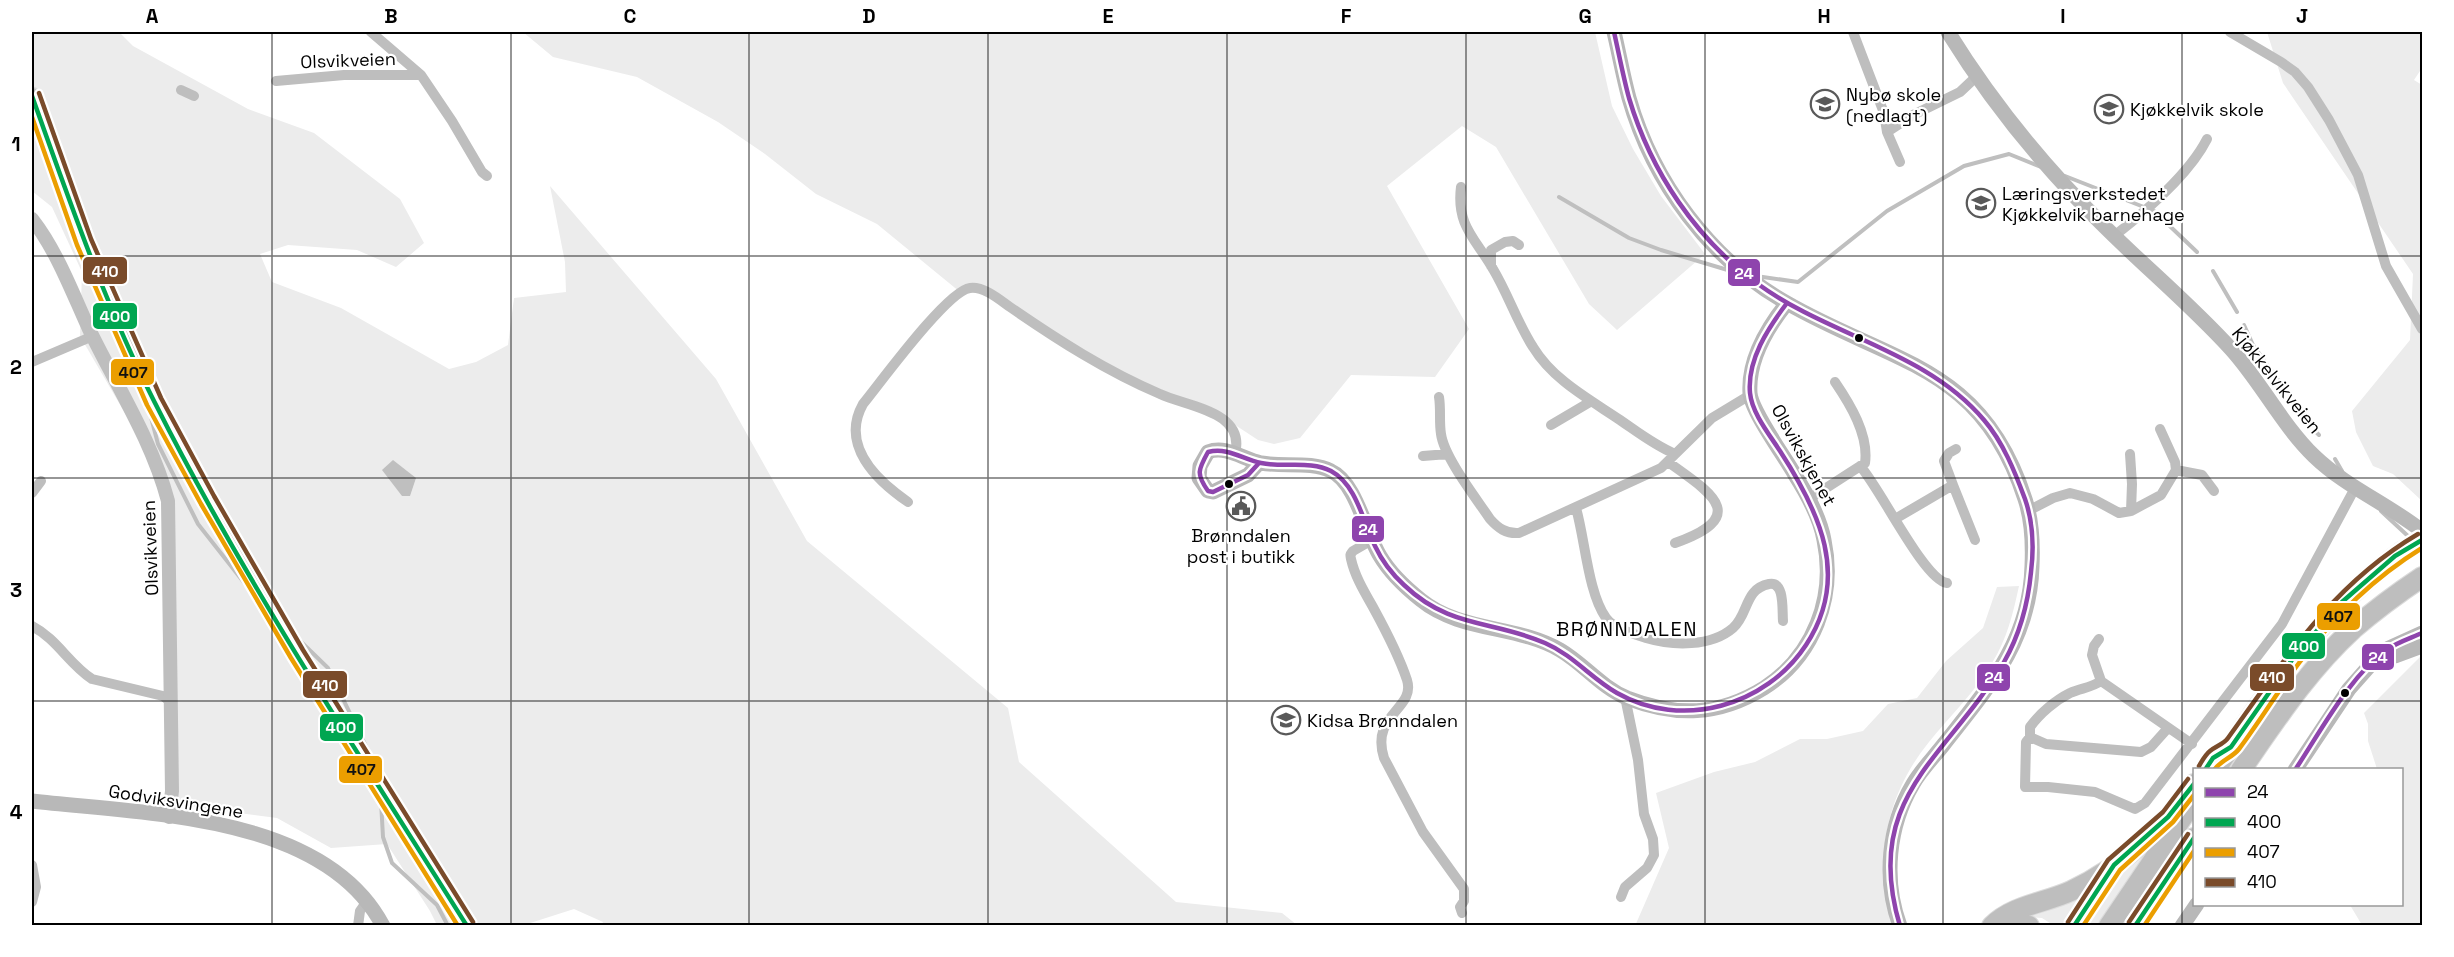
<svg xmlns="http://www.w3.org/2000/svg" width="2454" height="957" font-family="'Space Grotesk',sans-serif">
  <rect width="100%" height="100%" fill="#fff"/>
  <path fill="#ececec" d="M32,32H119L133,46L248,109L314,133L400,199L424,243L396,267L357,250L288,245L260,254L272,282L341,308L449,369L476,362L508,345L514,298L566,292L565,262L550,186L716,379L807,541L1008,708L1019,762L1176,902L1282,913L1297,925L601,926L603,922L574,909L524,925H437L430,911L387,844L331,848L277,818L178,805L172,664V494L80,336L82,272L52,207L32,191Z
    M523,32H1595L1612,106L1633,149L1661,196L1705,254L1617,330L1589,304L1496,147L1462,126L1387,186L1469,329L1435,377L1351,375L1300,438L1274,444L1258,440L1223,417L1130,381L988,293L960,292L877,224L816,194L765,154L718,122L637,77L553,57Z
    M2267,32H2422V68L2414,80L2422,85V501L2393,474L2373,466L2356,432L2352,411L2410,340L2413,274L2283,83Z
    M2019,586C2013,614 2007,639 1992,663C1975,692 1950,716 1929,742C1886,795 1872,861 1895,925L1635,926L1669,848L1656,793L1714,772L1755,762L1800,739H1827L1863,731L1888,704L1917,698L1946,661L1983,628L1997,587Z
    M2422,655V925H2362L2350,905L2402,904V770L2377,769L2368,741V724L2364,713Z
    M2167,825L2099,925L2080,926L2124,866Z
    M2097,884L2069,925H2053L2042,918L2015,916Z"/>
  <path fill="#bfbfbf" d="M393,460L416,478L410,496H402L382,470Z"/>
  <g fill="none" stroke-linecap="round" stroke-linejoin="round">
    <path stroke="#bfbfbf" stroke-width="4" d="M2065,176L2154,211L2197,252
      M1559,197L1629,238L1661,250L1731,271
      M2213,271L2237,312
      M1756,276L1798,282L1887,211L1964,166L2009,154L2041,167
      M2244,325L2253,345L2283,387
      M148,406L158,444L198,524L253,594
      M2317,433L2319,435
      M2335,459L2342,471
      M2381,511L2422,549
      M294,635L328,668L379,773
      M381,801L383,837L392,863L437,905L448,926"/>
    <path stroke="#d9d9d9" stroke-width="20" stroke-dasharray="20 10" stroke-linecap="butt" d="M2403,551L2422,540"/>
    <g stroke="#dbdbdb" stroke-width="19">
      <path id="primary" d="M32,96L84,242L154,401L207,500L297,654L467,926"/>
    </g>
    <g stroke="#dbdbdb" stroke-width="22">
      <path id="motorway" d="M2215,770C2270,689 2323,608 2403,551
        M2241,770C2275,721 2308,670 2353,629C2375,610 2398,593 2422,577
        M1992,926C2013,905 2045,903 2071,891C2120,868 2163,828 2194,784
        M2019,926H2029
        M2109,926L2186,812
        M2135,926L2194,838"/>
    </g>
    <path stroke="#bebebe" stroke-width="10" d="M371,32L421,75L452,121L482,172L487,176
      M1853,32L1884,113L1887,132L1900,162
      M2230,32L2281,62L2295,72L2308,87L2329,120L2358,175L2386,266L2422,329
      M276,81L344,75H421
      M181,90L194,96
      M1887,132L1913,115L1960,92L1977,76
      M1461,187C1456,226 1476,239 1493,269C1508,294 1517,322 1533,347C1553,380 1589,399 1620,420C1639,433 1654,445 1675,454
      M2114,236C2145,212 2190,173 2207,139
      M1491,266V250L1505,242L1513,241L1519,245
      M32,362L93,336
      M1439,397C1441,409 1439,422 1441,434C1444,457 1476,498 1490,519C1498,528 1506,534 1519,533L1661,468L1712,418L1750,395
      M1551,425L1590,402
      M2160,429L2175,462L2176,470
      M2130,454L2132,484L2131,511
      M1423,456L1448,454
      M1668,462C1711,493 1751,516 1675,543
      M1860,466C1879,486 1924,580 1947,583
      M1953,485L1944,461L1949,453L1956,449
      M32,493L41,481
      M1809,499L1865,463C1869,435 1850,404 1835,382
      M908,502C876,480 840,445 863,404C881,382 947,291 970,288C984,286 1000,300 1010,307C1058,340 1106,371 1160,394C1188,407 1246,411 1235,454
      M1576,508C1585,539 1588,593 1606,618C1614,629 1634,634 1646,638C1673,646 1711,647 1733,628C1749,614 1744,589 1769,584C1785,581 1782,610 1783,621
      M2028,511L2053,498L2070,493L2093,499L2119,513L2131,511L2161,495L2176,470L2202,475L2214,491
      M1895,519L1953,485L1975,540
      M1372,540L1353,551C1350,555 1350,554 1351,559C1355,577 1365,593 1374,609C1386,631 1399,656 1407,680C1416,709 1370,714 1384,758L1423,832L1464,889V901L1460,907L1462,913
      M32,626C57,639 69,664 92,679L163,696L171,702
      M2099,639L2094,646L2092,655L2101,681L2192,744
      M2101,681C2091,688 2081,688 2070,693C2056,700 2040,713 2030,727V737L2046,744L2141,752L2151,747L2168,728
      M2030,737L2026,742L2025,787H2048L2095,792L2135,809L2145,803L2282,624L2355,488
      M32,865L36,887L32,902
      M1621,897L1625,887L1647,868L1654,855L1653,839L1644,814L1638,760L1625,697
      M358,926L360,911L367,901"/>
    <path stroke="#bebebe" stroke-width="14" d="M32,219C57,251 72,292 89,329C116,385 152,440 168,501L172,791L169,817"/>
    <path stroke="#b8b8b8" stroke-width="15" d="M1614,32C1619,53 1623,76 1629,98C1653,182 1710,260 1787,303C1893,364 1982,365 2025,499C2032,520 2033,544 2032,566C2030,641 1988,688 1944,744C1934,757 1921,770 1913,784C1888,826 1883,880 1900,926
      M1948,32C1992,103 2044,167 2104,226C2145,267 2191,305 2231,349C2261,382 2282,425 2314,456C2346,487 2388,504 2422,531
      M1259,463L1248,475L1213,492L1208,491L1199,478L1200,466L1208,452C1226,445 1243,459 1261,463C1283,467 1311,461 1331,471C1356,482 1366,534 1380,556C1390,573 1406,588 1421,600C1460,632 1517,625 1560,650C1584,664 1601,687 1627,698C1676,717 1719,716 1764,688C1814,656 1836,597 1824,540C1820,517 1807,494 1795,475C1785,457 1751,411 1750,393C1748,361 1767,328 1787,303
      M2395,656L2422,646
      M2295,770L2349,689L2372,663L2389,648L2422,633
      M32,801C142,814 324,813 383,926
      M2182,926L2197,904"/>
    <use href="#primary" stroke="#bebebe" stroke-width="16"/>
    <use href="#motorway" stroke="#bebebe" stroke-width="20"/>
    <g stroke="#fff" stroke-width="9">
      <path id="bus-1" d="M1614,32C1619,54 1623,76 1629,98C1651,172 1696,239 1758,284C1829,336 1926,351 1984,420C2003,442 2015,472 2025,499C2033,522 2034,548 2031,572C2028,604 2020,634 2004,662C1948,758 1861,796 1900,926
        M1259,463L1248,475L1213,492L1208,491C1196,474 1198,470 1208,452C1228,447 1242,459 1261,463C1284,468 1310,460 1331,471C1357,485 1363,522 1375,546C1382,561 1392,574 1404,585C1450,629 1493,620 1545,643C1573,655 1591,678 1617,693C1682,730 1766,706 1806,645C1851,577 1819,511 1780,451C1769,434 1752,413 1750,393C1747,360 1768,328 1787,303
        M2295,770C2321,731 2350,675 2388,649C2398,642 2411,638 2422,633"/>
    </g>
    <g stroke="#fff" stroke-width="9">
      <path id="bus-2" d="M32,96C69,199 105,305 155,403C246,584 359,754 467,926
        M2205,770L2213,758L2231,747L2294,657L2342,602L2395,556L2422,540
        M2074,926L2114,865L2168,817L2194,784
        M2135,926L2194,838"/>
    </g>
    <g stroke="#fff" stroke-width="9">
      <path id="bus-3" d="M32,117L77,245L147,405L201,504L291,658L458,926
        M2214,770C2221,760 2232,758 2239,749C2260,721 2278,691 2299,663C2332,619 2375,577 2422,548
        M2083,926L2120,870L2173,822L2194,795
        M2144,926L2194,851"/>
    </g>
    <g stroke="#fff" stroke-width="9">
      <path id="bus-4" d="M39,93L91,239L161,398L214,496L303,650L473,922
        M2199,766C2202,761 2205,755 2210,751C2216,746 2224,744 2228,738C2285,659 2333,584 2418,534
        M2068,922L2108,860L2163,812L2188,779
        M2129,922L2188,834"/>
    </g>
    <use href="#bus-1" stroke="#8e44ad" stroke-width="4.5"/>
    <use href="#bus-2" stroke="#00a651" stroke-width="4.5"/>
    <use href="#bus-3" stroke="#eb9e00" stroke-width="4.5"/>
    <use href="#bus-4" stroke="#7a4b2a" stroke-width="4.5"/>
  </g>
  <path fill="none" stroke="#000" stroke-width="1.5" stroke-opacity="0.55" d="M272,32V926M511,32V926M749,32V926M988,32V926M1227,32V926M1466,32V926M1705,32V926M1943,32V926M2182,32V926M32,256H2422M32,478H2422M32,701H2422"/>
  <defs>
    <g id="school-ring" transform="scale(1.5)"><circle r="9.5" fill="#fff" stroke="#595959" stroke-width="1.5"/><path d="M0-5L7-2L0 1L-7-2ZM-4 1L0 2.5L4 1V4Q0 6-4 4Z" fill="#595959"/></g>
    <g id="civic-ring" transform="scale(1.5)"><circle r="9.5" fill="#fff" stroke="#595959" stroke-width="1.5"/><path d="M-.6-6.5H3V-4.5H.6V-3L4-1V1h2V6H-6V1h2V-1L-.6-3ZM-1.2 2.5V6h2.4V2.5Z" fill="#595959"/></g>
  </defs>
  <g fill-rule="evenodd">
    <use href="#school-ring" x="1825" y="104"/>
    <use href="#school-ring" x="2109" y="109"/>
    <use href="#school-ring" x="1981" y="203"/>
    <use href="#civic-ring" x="1241" y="506"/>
    <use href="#school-ring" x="1286" y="720"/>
  </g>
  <g fill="#000" stroke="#fff" stroke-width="2">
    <circle cx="1859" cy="338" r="5"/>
    <circle cx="1229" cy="484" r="5"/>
    <circle cx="2345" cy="693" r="5"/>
  </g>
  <g text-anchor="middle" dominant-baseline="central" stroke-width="4.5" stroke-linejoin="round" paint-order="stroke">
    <g font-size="18" fill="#000" stroke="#fff">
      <text transform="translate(348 60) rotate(-2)">Olsvikveien</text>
      <text transform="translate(2277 380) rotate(51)">Kjøkkelvikveien</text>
      <text transform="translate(1804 455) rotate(61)">Olsvikskjenet</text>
      <text transform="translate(150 548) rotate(-92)">Olsvikveien</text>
      <text transform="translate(176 801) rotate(9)">Godviksvingene</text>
    </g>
    <g font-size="18" fill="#000" stroke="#fff" text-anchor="start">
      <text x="1846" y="94">Nybø skole<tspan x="1846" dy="21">(nedlagt)</tspan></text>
      <text x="2130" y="109">Kjøkkelvik skole</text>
      <text x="2002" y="193">Læringsverkstedet<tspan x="2002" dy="21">Kjøkkelvik barnehage</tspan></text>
      <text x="1241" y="535" text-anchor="middle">Brønndalen<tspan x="1241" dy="21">post i butikk</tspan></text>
      <text x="1307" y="720">Kidsa Brønndalen</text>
    </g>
    <g font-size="20" letter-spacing="1.5" fill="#000" stroke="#fff">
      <text x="1627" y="629">BRØNNDALEN</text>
    </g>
  </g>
  <g stroke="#fff" stroke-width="2">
    <rect x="82" y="256" width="46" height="29" rx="6" fill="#7a4b2a"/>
    <rect x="1727" y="258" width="34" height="29" rx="6" fill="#8e44ad"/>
    <rect x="92" y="302" width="46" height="28" rx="6" fill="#00a651"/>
    <rect x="110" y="358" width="45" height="28" rx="6" fill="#eb9e00"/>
    <rect x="1351" y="515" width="34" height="28" rx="6" fill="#8e44ad"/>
    <rect x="2316" y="602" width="45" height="29" rx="6" fill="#eb9e00"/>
    <rect x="2281" y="632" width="45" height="28" rx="6" fill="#00a651"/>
    <rect x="2361" y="643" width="34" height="28" rx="6" fill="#8e44ad"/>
    <rect x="2249" y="663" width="46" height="29" rx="6" fill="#7a4b2a"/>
    <rect x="1976" y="663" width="35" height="29" rx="6" fill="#8e44ad"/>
    <rect x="302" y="670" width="46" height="29" rx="6" fill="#7a4b2a"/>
    <rect x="319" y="713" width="45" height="29" rx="6" fill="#00a651"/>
    <rect x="338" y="755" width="45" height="29" rx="6" fill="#eb9e00"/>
  </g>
  <g font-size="16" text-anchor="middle" font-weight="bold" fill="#fff">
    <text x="105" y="277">410</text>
    <text x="1744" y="279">24</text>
    <text x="115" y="322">400</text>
    <text x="1368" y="535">24</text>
    <text x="2304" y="652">400</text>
    <text x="2378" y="663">24</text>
    <text x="2272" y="683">410</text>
    <text x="1994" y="683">24</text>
    <text x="325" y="691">410</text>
    <text x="341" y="733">400</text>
  </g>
  <g font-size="16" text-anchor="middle" font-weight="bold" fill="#111">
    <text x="133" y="378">407</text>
    <text x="2338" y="622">407</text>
    <text x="361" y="775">407</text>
  </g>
  <rect width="2454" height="957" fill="none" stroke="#ffffff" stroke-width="66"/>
  <rect x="2193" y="768" width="210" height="138" fill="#ffffff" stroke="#999999" stroke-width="1.5"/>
  <rect x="2205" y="788" width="30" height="9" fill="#8e44ad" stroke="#999999" stroke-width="1.5"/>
  <text x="2247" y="798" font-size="18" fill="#000000">24</text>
  <rect x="2205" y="818" width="30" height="9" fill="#00a651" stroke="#999999" stroke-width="1.5"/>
  <text x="2247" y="828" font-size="18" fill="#000000">400</text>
  <rect x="2205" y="848" width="30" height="9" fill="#eb9e00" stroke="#999999" stroke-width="1.5"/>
  <text x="2247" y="858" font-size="18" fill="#000000">407</text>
  <rect x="2205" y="878" width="30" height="9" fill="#7a4b2a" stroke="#999999" stroke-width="1.5"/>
  <text x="2247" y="888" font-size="18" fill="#000000">410</text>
  <rect x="33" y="33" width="2388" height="891" fill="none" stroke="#000" stroke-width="2"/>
  <g font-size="20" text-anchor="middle" font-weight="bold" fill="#000">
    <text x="152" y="23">A</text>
    <text x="391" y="23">B</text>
    <text x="630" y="23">C</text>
    <text x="869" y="23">D</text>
    <text x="1108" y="23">E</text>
    <text x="1346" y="23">F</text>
    <text x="1585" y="23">G</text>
    <text x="1824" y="23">H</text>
    <text x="2063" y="23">I</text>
    <text x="2302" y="23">J</text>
    <text x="16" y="151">1</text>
    <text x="16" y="374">2</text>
    <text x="16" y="597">3</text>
    <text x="16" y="819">4</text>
  </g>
</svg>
